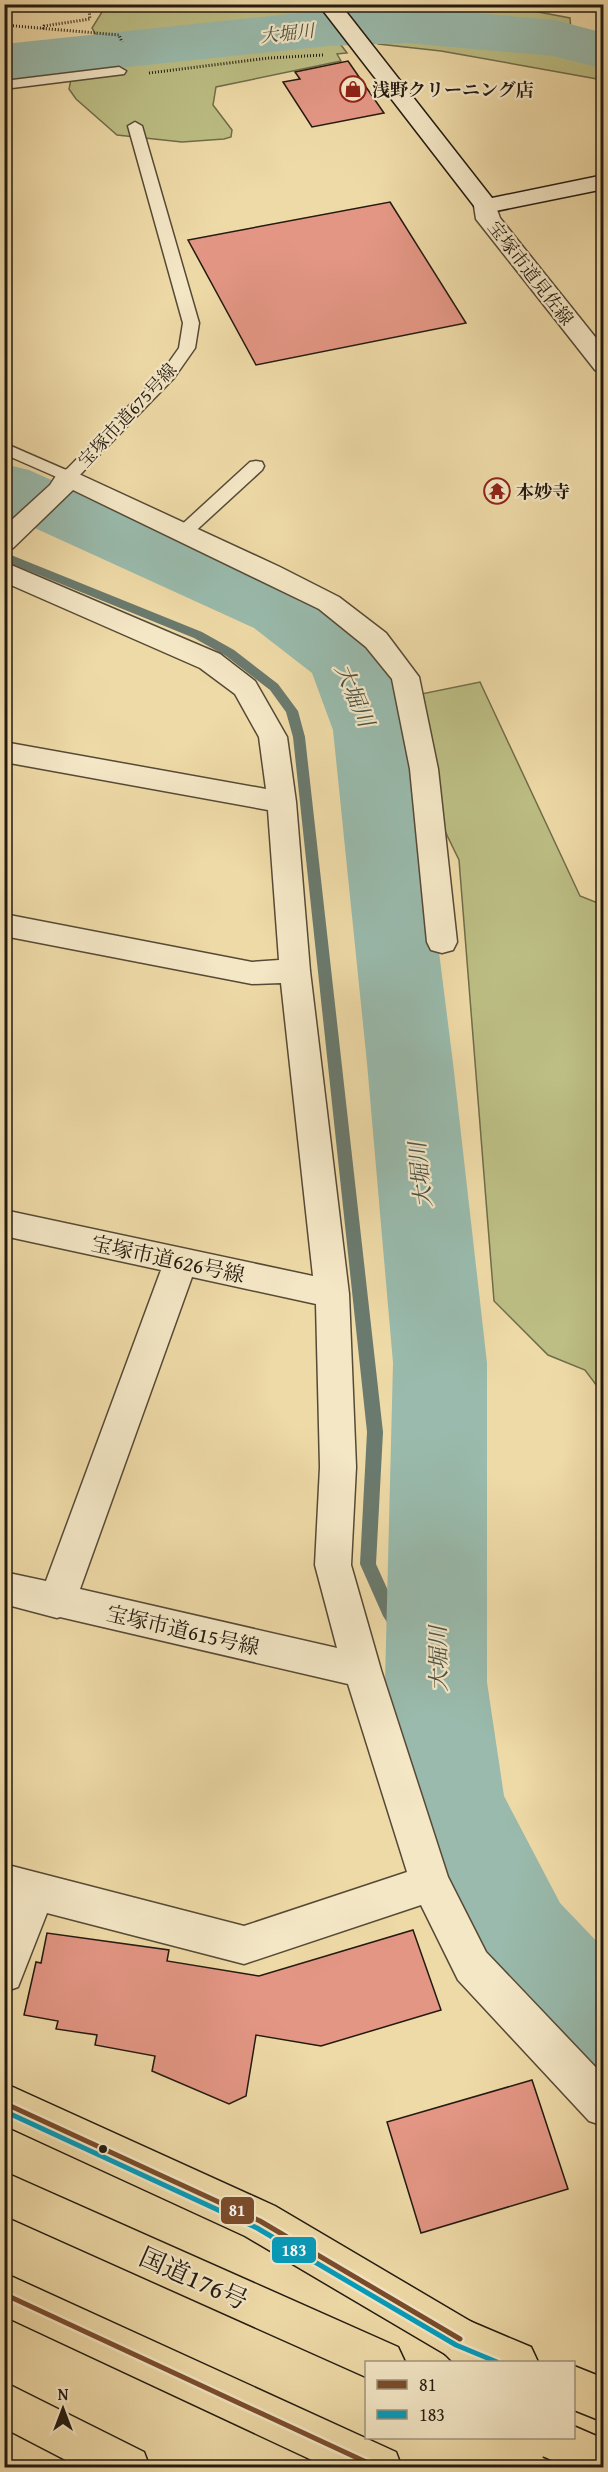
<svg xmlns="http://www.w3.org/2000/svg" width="608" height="2472" font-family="'Gentium Book Plus','Noto Serif JP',serif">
  <rect width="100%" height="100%" fill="#eedaa7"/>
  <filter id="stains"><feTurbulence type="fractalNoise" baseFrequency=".00333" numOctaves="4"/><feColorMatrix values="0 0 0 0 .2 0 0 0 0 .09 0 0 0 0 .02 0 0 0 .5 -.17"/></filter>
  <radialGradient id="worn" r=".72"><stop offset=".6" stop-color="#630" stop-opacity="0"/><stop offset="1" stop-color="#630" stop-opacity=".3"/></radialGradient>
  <path fill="#bcbe84" stroke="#706c4a" stroke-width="1.5" d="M86,5H311L347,53L337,54L341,61L216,87L213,105L232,130L231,137L224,139L182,142L117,135L76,99L69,89L73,69L102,65L110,59L92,28L102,12Z
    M346,5H501L570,18L571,31L587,41L603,44V80L441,51L378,44Z
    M480,682L580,896L603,905V1394L585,1370L548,1355L494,1301L459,860L382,702Z"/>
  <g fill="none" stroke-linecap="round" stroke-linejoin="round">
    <path fill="#6a7a6e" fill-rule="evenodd" d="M11,555L202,632L234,650L278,684L298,711L305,737L383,1432L376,1564L395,1606L442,1677L444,1682L442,1687L436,1690L430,1687L383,1616L360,1564L367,1432L293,737L286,712L270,690L226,656L194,638L7,562V556Z"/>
    <path fill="#99baac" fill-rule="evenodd" d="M406,7L555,20L604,33V69L553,56L406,43L328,46L4,80V44L328,10Z
      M4,464L29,470L306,594L372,642L383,660L411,730L453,1063L487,1363V1682L504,1796L560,1903L604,1949V2084L565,2069L484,1977L401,1804L385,1682L393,1363L367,1063L333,730L312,673L254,628L4,514Z"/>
  </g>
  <path fill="#e39684" stroke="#231a10" stroke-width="1.5" d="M348,61L384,113L312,127L283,82L300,79L295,72Z
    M390,202L466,323L256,365L188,240Z
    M413,1930L441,2010L321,2046L256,2035L246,2096L229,2104L152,2071L155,2056L95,2045L97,2035L56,2029L58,2021L24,2015L36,1962L41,1963L47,1933L169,1950L167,1961L259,1976Z
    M532,2080L568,2189L421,2233L387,2122Z"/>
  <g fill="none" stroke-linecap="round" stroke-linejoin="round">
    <g stroke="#564a36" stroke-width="3">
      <path id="service" d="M119,67L126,71L124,74L4,89V81Z
        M135,122L142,126L199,323L195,348L174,378L74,481L68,482L4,454V443L66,470L162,372L179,348L183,323L128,126Z
        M256,461L262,462L264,466L262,470L189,537H177L175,533L177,529L250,462Z"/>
    </g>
    <g stroke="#564a36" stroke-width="3">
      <path id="minor" d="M486,199L494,201L500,218L604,348V372L595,370L476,219L474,206L478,201Z
        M68,469L280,567L339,597L386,633L419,677L438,769L457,942L453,950L442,953L431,950L427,942L410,769L392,679L366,647L319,609L73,490L13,548L4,550V527L50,485L59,471Z
        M4,562L220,654L255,681L287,737L296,802L310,971L349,1294L356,1467L351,1565L381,1670L448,1877L486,1952L604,2076V2126L589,2121L458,1980L421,1905L244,1964L47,1913L18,1987L4,1992V1922L12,1904L4,1902V1864L244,1926L407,1872L348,1684L60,1617L57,1618L4,1604V1572L46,1581L161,1270L4,1236V1210L313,1276L281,983L252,984L4,936V914L252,962L279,960L268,810L4,762V742L266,789L259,737L235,694L200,668L4,582ZM192,1277L316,1304L320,1467L315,1565L337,1648L80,1589Z"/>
    </g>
    <g stroke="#231a10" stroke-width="3">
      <path id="secondary" d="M318,4H340L492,198L604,175V189L486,213L478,211Z"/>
    </g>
    <g stroke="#231a10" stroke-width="3">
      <path id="primary" d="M4,2083L275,2206L475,2324L498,2347L505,2362H453L445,2354L245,2236L4,2125Z
        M4,2382L144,2452L150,2468H81L4,2428Z"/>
    </g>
    <g stroke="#231a10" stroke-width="3">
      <path id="trunk" d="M4,2172L398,2347L405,2362H366V2377L4,2215Z
        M4,2273L396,2452L402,2468H329L4,2316Z
        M460,2317L531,2347L538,2362H464L445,2354L438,2339L445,2324Z
        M574,2366L604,2378V2422L574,2410Z"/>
    </g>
    <path stroke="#231a10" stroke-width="3" stroke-dasharray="1 2" stroke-linecap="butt" d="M4,25L119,35L122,42
      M43,29L44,26L90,19L89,9L77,4
      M149,73L269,58L323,55"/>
    <use href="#service" fill="#f4e7c6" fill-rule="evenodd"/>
    <use href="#minor" fill="#f4e7c6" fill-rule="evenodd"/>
    <use href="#secondary" fill="#f4e7c6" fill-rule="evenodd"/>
    <use href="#primary" fill="#eedaa7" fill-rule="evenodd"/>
    <use href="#trunk" fill="#eedaa7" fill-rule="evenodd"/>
    <g stroke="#231a10" stroke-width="43" stroke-linecap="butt">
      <path id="trunk-bridge" d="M551,2438L604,2461"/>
    </g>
    <use href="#trunk-bridge" stroke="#eedaa7" stroke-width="40"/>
    <g stroke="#f4e7c6" stroke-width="10">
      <path id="bus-1" d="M4,2103L260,2221L460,2339
        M4,2294L379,2468"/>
    </g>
    <g stroke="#f4e7c6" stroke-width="10">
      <path id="bus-2" d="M4,2111L257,2228L456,2345L497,2362"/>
    </g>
    <use href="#bus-1" stroke="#7a4b2a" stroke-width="5"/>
    <use href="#bus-2" stroke="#049bbb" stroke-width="5"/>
  </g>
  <defs>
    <g id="shop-ring" transform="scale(1.35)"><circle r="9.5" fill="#f4e7c6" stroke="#8f2418" stroke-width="1.5"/><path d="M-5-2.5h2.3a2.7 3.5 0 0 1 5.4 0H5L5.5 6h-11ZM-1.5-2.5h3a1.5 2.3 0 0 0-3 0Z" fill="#8f2418"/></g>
    <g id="temple-ring" transform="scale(1.35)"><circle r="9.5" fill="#f4e7c6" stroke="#8f2418" stroke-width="1.5"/><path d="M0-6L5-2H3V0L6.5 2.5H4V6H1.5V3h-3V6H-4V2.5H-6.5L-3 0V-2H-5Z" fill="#8f2418"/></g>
  </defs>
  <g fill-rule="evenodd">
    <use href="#shop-ring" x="353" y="89"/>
    <use href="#temple-ring" x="497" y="491"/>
  </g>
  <circle fill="#231a10" stroke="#f4e7c6" stroke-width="2" cx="103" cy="2149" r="5"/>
  <g text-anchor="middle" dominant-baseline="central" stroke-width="4.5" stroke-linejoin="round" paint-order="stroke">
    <g font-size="18" font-style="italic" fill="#4c5247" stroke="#f4e7c6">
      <text transform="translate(287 33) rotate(-6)">大堀川</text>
    </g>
    <g font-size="18" font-weight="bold" fill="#231a10" stroke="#f4e7c6" text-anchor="start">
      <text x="372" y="89">浅野クリーニング店</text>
      <text x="516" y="491">本妙寺</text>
    </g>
    <g font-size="18" fill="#231a10" stroke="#f4e7c6">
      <text transform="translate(531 273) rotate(52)">宝塚市道見佐線</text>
      <text transform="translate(127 415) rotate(-47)">宝塚市道675号線</text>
    </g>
    <g font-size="21" fill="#231a10" stroke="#f4e7c6">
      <text transform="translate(168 1259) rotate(12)">宝塚市道626号線</text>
      <text transform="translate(183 1630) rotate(13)">宝塚市道615号線</text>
    </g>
    <g font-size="22" font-style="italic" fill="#4c5247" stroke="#f4e7c6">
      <text transform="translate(355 695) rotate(67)">大堀川</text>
      <text transform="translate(420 1175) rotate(-96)">大堀川</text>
      <text transform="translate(438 1659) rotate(-91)">大堀川</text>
    </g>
    <g font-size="26" fill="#231a10" stroke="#f4e7c6">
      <text transform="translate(194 2278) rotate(24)">国道176号</text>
    </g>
  </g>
  <g stroke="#f4e7c6" stroke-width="2">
    <rect x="220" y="2196" width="35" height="29" rx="6" fill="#7a4b2a"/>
    <rect x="271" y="2236" width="46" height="28" rx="6" fill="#049bbb"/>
  </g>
  <g font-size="16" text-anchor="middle" font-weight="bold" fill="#fff">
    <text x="237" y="2216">81</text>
    <text x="294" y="2256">183</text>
  </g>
  <rect width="608" height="2472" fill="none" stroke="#eedaa7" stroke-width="24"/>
  <rect x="6" y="6" width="596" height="2460" fill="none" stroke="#231a10" stroke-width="3"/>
  <rect x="12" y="12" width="584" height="2448" fill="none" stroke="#231a10" stroke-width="1.5"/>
  <rect x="365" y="2361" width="210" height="78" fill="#f4e7c6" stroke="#a0957d" stroke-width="1.5"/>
  <rect x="377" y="2380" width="30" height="9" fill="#7a4b2a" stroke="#a0957d" stroke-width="1.5"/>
  <text x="419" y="2391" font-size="18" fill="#231a10">81</text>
  <rect x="377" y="2410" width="30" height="9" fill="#049bbb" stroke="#a0957d" stroke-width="1.5"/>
  <text x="419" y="2421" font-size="18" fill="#231a10">183</text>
  <g transform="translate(63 2409)" stroke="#f4e7c6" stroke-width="4.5" paint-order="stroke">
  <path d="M0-4.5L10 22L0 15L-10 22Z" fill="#231a10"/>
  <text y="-9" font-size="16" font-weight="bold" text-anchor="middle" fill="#231a10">N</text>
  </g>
  <rect width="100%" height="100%" filter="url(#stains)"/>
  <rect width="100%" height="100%" fill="url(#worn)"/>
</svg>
